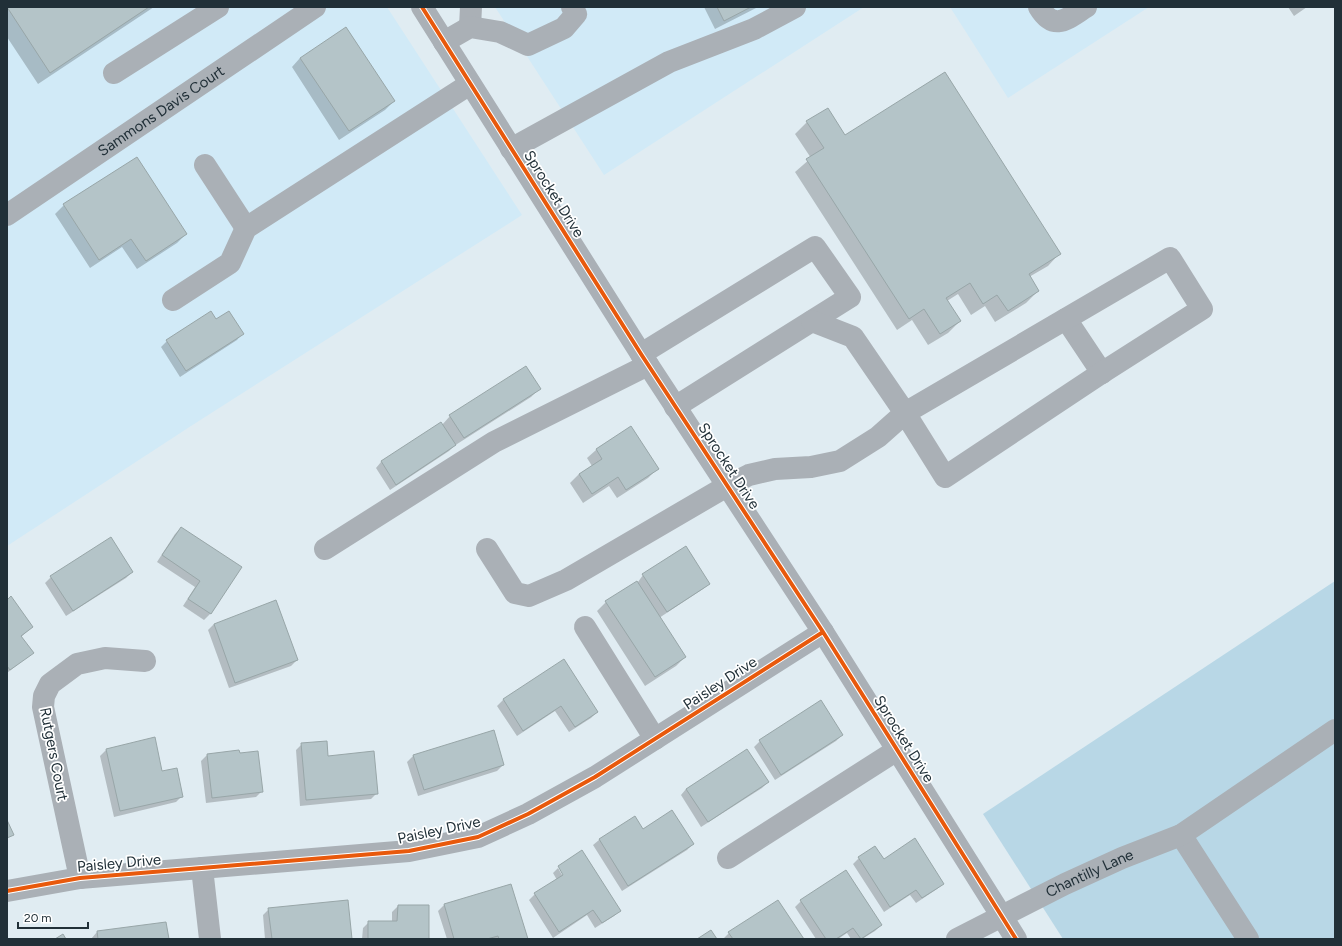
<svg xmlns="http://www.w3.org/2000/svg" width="1342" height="946" font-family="Figtree,sans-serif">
  <rect width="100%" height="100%" fill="#e0ecf2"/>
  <path fill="#d1eaf7" d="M7,7H387L522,215L191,426L7,546Z
    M495,7H864L604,175Z
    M950,7H1149L1008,98Z"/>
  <path fill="#b8d7e6" d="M1335,581V939H1063L983,814Z"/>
  <path fill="#0003" d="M7,7H154L38,84L7,37Z
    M704,7H758L715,29Z
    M1288,7H1307L1294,16Z
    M300,58L394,101L385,110L339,140L292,67Z
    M807,122L845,137L1059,254L1048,266L1029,277L1038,291L1026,303L995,322L985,306L971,315L958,294L947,301L960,321L948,333L928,345L912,320L897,330L795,172L811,158L795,134Z
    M64,205L186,234L177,243L137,269L122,247L90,268L55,214Z
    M216,321L242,334L237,340L180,377L161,347L167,341Z
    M540,388L531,397L454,446L449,451L390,490L376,468L381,462L442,425L450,416Z
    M630,427L657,469L648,478L617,498L609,486L583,503L570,483L579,474L592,466L587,458L596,450Z
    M181,528L241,568L210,614L204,620L183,606L195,587L157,562L175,534Z
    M132,572L126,578L66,616L45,583L51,577Z
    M643,575L709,584L703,589L659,618L685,657L676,666L645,686L597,611L606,602L638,582Z
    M7,601L32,627L21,637L32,653L7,673Z
    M214,624L297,660L291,666L229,688L208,630Z
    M563,661L597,712L591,718L569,732L555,711L517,736L497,706L503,700Z
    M820,701L842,735L836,741L775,780L754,747L760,741Z
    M302,744L327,757L377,793L371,799L300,806L296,750Z
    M106,750L161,773L182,796L176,802L114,817L100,756Z
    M207,755L262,791L256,797L206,803L201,761Z
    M413,756L503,765L497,771L418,796L407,762Z
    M768,782L762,788L701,827L681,795L686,789Z
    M634,818L642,830L693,844L687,850L622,891L593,845L599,840Z
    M859,858L883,860L943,884L937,889L916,903L910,895L884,912L853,864Z
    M558,868L565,880L620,910L614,916L595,928L587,915L553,938L529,900L535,894L557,880L553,873Z
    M801,901L881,925L875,931L862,939H851L847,933L838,939H816L795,907Z
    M444,905L526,939H447L438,911Z
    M398,906L428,939H362L363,928L369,922H392V912Z
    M269,909L351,939H265L263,915Z
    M165,923L168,939H91L97,932Z
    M729,933L802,939H723Z"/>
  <path fill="#b4c4c8" stroke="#98a6a8" d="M7,7H149L50,73Z
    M717,7H751L724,21Z
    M346,27L395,101L349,131L300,58Z
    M945,72L1061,254L1029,274L1039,291L1008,311L997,295L983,304L970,283L946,298L961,321L940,334L924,309L909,319L806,159L824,148L806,121L828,108L845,135Z
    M137,157L187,234L146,261L131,239L99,260L63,204Z
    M211,311L216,319L229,311L244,334L186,371L166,340Z
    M526,366L541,389L464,438L449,415Z
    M441,422L456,445L396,485L381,461Z
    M631,426L659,469L626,490L618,477L592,494L579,474L602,459L596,449Z
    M181,527L242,567L211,614L188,599L200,581L162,555Z
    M111,537L133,572L73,611L50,576Z
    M686,546L710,584L667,612L642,574Z
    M637,581L686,657L655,677L605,601Z
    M11,596L33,627L21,636L34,653L10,670L7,666V600Z
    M276,600L298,660L235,683L214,624Z
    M564,659L598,712L575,727L561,706L523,731L503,699Z
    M821,700L843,735L781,775L759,740Z
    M494,730L504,765L424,790L413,755Z
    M155,737L162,771L177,768L183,797L120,811L106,749Z
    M327,741L328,756L374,751L378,794L306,800L301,743Z
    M747,749L769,782L708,822L686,789Z
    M239,750L240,753L258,751L263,792L212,798L207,754Z
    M672,810L694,844L628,886L599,839L635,816L643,829Z
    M7,820L14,835L7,838Z
    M915,838L944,884L922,898L916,890L890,907L858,857L875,846L884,859Z
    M582,850L621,911L602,923L593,910L559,932L534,893L563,875L558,866Z
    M846,870L882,925L861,939L853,928L836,939H826L800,900Z
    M511,884L528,939H499L498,936L487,939H454L444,904Z
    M348,900L352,939H272L268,908Z
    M778,900L804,939H733L728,932Z
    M398,905H429V939H368V921H397Z
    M166,922L169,939H98L97,931Z
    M711,930L717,939H697Z
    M63,934L66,939H55Z"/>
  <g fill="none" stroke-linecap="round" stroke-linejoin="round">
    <g stroke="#aab0b6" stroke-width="22">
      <path d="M422,7L641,354L823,632L1016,939"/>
      <path d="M1039,7C1054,32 1067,19 1086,7"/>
      <path d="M470,27L471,7"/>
      <path d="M444,42L470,27L500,32L528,45L564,28L576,14L572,7"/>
      <path d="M114,73L218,7"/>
      <path d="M511,149L669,62L754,29L795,7"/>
      <path d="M205,165L246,228"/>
      <path id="s1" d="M7,215L315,7"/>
      <path d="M173,300L230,263L246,228L470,84"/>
      <path d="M1066,319L1102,373"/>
      <path d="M641,354L815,247L850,297L675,407"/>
      <path d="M325,549L494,442L648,365"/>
      <path d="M487,549L515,593L529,596L566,580L727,486L749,475L775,469L811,467L840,461L878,437L905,413L1170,258L1202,309L1100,374L945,477L905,413L853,337L812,321"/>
      <path d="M585,627L655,739"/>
      <path d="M1181,835L1248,939"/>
      <path d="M728,858L897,750"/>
      <path d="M202,868L210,939"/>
      <path d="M80,878L43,707L44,696L50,684L77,664L105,658L145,661"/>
      <path d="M7,891L80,878L409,851L478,837L528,814L595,777L823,632"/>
      <path id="s2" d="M957,939L1065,884L1122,858L1181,835L1335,730"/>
    </g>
    <g stroke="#fff" stroke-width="6">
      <path id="cycleway" d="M422,7L641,354L823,632L1016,939
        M7,891L80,878L409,851L478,837L528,814L595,777L823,632"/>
    </g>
    <use href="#cycleway" stroke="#e8590c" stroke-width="4"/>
  </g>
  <g text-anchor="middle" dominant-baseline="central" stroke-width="3.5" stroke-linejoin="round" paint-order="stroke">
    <g font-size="15" fill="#213038" stroke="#fff">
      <text stroke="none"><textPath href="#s1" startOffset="186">Sammons Davis Court</textPath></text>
      <text transform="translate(554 194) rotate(58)">Sprocket Drive</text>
      <text transform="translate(729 466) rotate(57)">Sprocket Drive</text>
      <text transform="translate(720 683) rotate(-33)">Paisley Drive</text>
      <text transform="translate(904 739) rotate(58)">Sprocket Drive</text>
      <text transform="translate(54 754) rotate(79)">Rutgers Court</text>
      <text transform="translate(439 830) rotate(-12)">Paisley Drive</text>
      <text transform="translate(119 863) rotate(-5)">Paisley Drive</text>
      <text stroke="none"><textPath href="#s2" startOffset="148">Chantilly Lane</textPath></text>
    </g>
  </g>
  <rect width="1342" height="946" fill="none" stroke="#213038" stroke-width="16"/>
  <path d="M18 922v6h70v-6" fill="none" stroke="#213038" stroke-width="2"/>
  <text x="24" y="922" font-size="12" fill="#213038" stroke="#ffffff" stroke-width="3" paint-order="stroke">20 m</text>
</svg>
